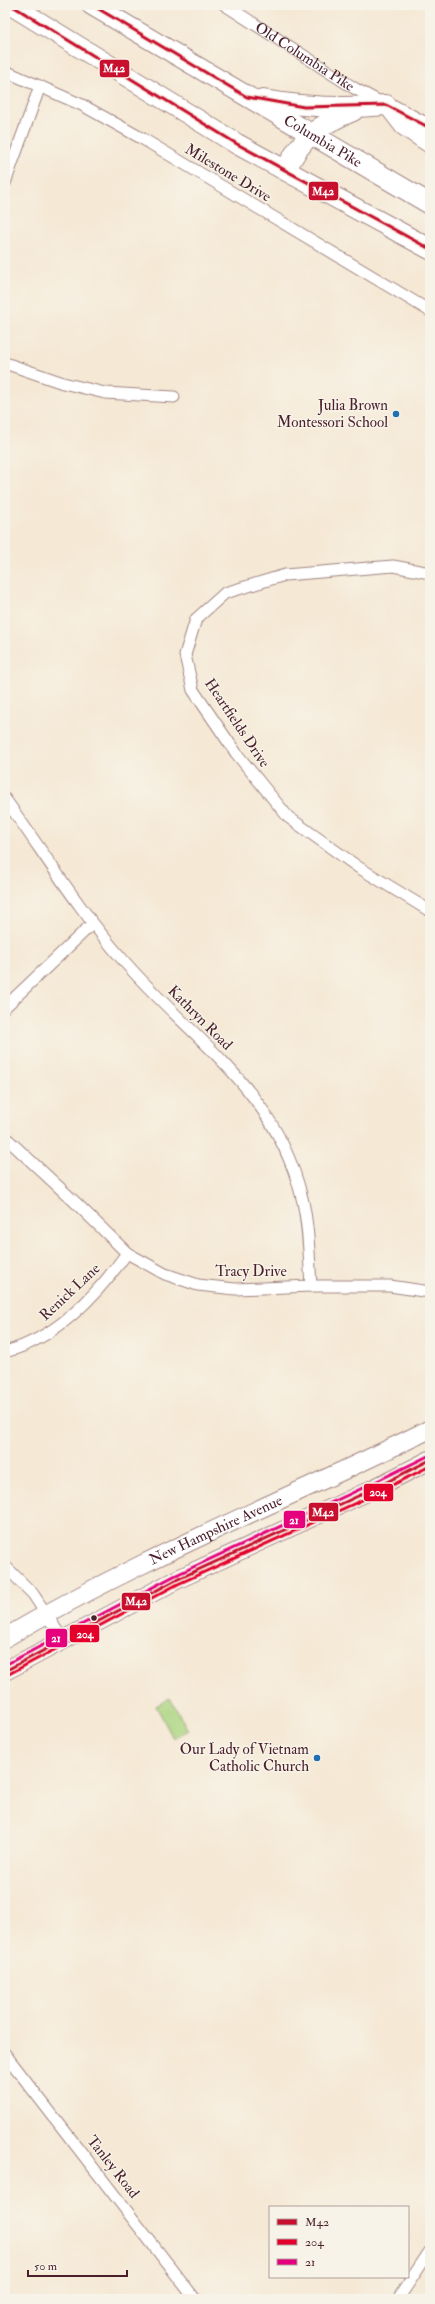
<svg xmlns="http://www.w3.org/2000/svg" width="435" height="2304" font-family="'IM FELL Double Pica',serif">
  <rect width="100%" height="100%" fill="#f7f3e8"/>
  <filter id="ink" filterUnits="userSpaceOnUse"><feTurbulence type="fractalNoise" baseFrequency=".025" numOctaves="2"/><feDisplacementMap in="SourceGraphic" scale="8" xChannelSelector="R" yChannelSelector="G"/><feConvolveMatrix kernelMatrix="1 2 1 2 8 2 1 2 1" color-interpolation-filters="sRGB"/></filter>
  <filter id="wash" filterUnits="userSpaceOnUse"><feTurbulence type="fractalNoise" baseFrequency=".012" numOctaves="4" result="noise"/><feDisplacementMap in="SourceGraphic" scale="16" xChannelSelector="R" yChannelSelector="G"/><feGaussianBlur stdDeviation="0.9" result="paint"/><feColorMatrix in="noise" values="0 0 0 0 0 0 0 0 0 0 0 0 0 0 0 0 0 1.4 0 .05"/><feComposite in="paint" operator="in"/></filter>
  <g filter="url(#wash)">
    <rect width="100%" height="100%" fill="#f5e8d4"/>
    <path fill="#aad480" stroke="#7a7a56" d="M170,1698L188,1730L173,1738L156,1706Z"/>
  </g>
  <g filter="url(#ink)">
    <g fill="none" stroke-linecap="round" stroke-linejoin="round">
      <g stroke="#a08480" stroke-width="13">
        <g id="street">
          <path id="s1" d="M225,5L354,88L382,103"/>
          <path d="M5,71L82,105L143,139L430,311"/>
          <path d="M5,183L40,86"/>
          <path d="M5,363L63,383L105,393L174,397"/>
          <path d="M430,573L393,566L285,575L225,593L196,619L185,655L193,690L236,753L288,817L358,867L430,911"/>
          <path d="M5,799C44,853 79,910 123,960C193,1041 275,1087 302,1198C309,1226 309,1257 311,1286"/>
          <path d="M5,1007L92,924"/>
          <path d="M5,1137L76,1203L127,1253L165,1274L198,1285L235,1289L311,1286H390L430,1292"/>
          <path d="M5,1352C57,1338 96,1296 127,1253"/>
          <path d="M5,1566L33,1594L63,1640"/>
          <path d="M5,2054L195,2299"/>
          <path d="M398,2299L430,2251"/>
        </g>
      </g>
      <g stroke="#a08480" stroke-width="18">
        <path id="secondary" d="M386,105L403,127L430,145
          M391,107L430,128"/>
      </g>
      <g stroke="#a08480" stroke-width="20">
        <g id="primary">
          <path id="s2" d="M5,1638C141,1557 289,1499 430,1429"/>
          <path d="M5,1671L176,1580L369,1491L430,1460"/>
        </g>
      </g>
      <g stroke="#a08480" stroke-width="22">
        <g id="highway">
          <path d="M11,5L237,144L430,249"/>
          <path id="s3" d="M92,5L430,204"/>
          <path d="M263,100C304,107 344,109 386,105"/>
          <path d="M286,170C301,137 320,124 353,111"/>
        </g>
      </g>
      <use href="#street" stroke="#fff" stroke-width="11"/>
      <use href="#secondary" stroke="#fff" stroke-width="16"/>
      <use href="#primary" stroke="#fff" stroke-width="18"/>
      <use href="#highway" stroke="#fff" stroke-width="20"/>
      <g stroke="#f7f3e8" stroke-width="6">
        <path id="bus-1" d="M11,5L237,144L430,249
          M92,5L247,97L304,107L386,105L430,128
          M5,1671L176,1580L369,1491L430,1460"/>
      </g>
      <g stroke="#f7f3e8" stroke-width="6">
        <path id="bus-2" d="M7,1675L178,1584L371,1496L430,1466"/>
      </g>
      <g stroke="#f7f3e8" stroke-width="6">
        <path id="bus-3" d="M5,1665L174,1576L367,1486L428,1456"/>
      </g>
      <use href="#bus-1" stroke="#c8102e" stroke-width="3"/>
      <use href="#bus-2" stroke="#e4002b" stroke-width="3"/>
      <use href="#bus-3" stroke="#e5007d" stroke-width="3"/>
    </g>
  </g>
  <g fill="#1f6fb2" stroke="#f7f3e8" stroke-width="1.5">
    <circle cx="396" cy="414" r="4"/>
    <circle cx="317" cy="1758" r="4"/>
  </g>
  <circle fill="#4a1f2b" stroke="#f7f3e8" stroke-width="1.5" cx="94" cy="1618" r="3.5"/>
  <g text-anchor="middle" dominant-baseline="central" stroke-width="3" stroke-linejoin="round" paint-order="stroke">
    <g font-size="15" fill="#4a1f2b" stroke="#f7f3e8">
      <text stroke="none"><textPath href="#s1" startOffset="95">Old Columbia Pike</textPath></text>
      <text stroke="none"><textPath href="#s3" startOffset="268">Columbia Pike</textPath></text>
      <text transform="translate(228 173) rotate(31)">Milestone Drive</text>
      <text transform="translate(237 723) rotate(56)">Heartfields Drive</text>
      <text transform="translate(200 1018) rotate(45)">Kathryn Road</text>
      <text x="251" y="1271">Tracy Drive</text>
      <text transform="translate(70 1292) rotate(-43)">Renick Lane</text>
      <text stroke="none"><textPath href="#s2" startOffset="237">New Hampshire Avenue</textPath></text>
      <text transform="translate(113 2167) rotate(52)">Tanley Road</text>
    </g>
    <g font-size="15" fill="#4a1f2b" stroke="#f7f3e8" text-anchor="end">
      <text x="388" y="405">Julia Brown<tspan x="388" dy="17">Montessori School</tspan></text>
      <text x="309" y="1749">Our Lady of Vietnam<tspan x="309" dy="17">Catholic Church</tspan></text>
    </g>
  </g>
  <g stroke="#f7f3e8" stroke-width="1.5">
    <rect x="99" y="59" width="31" height="19" rx="4" fill="#c8102e"/>
    <rect x="308" y="181" width="31" height="20" rx="4" fill="#c8102e"/>
    <rect x="363" y="1483" width="31" height="19" rx="4" fill="#e4002b"/>
    <rect x="308" y="1502" width="31" height="20" rx="4" fill="#c8102e"/>
    <rect x="283" y="1510" width="23" height="19" rx="4" fill="#e5007d"/>
    <rect x="121" y="1592" width="30" height="19" rx="4" fill="#c8102e"/>
    <rect x="69" y="1624" width="31" height="19" rx="4" fill="#e4002b"/>
    <rect x="45" y="1628" width="23" height="20" rx="4" fill="#e5007d"/>
  </g>
  <g font-size="11" text-anchor="middle" font-weight="bold" fill="#fff">
    <text x="114" y="72">M42</text>
    <text x="323" y="195">M42</text>
    <text x="378" y="1496">204</text>
    <text x="323" y="1516">M42</text>
    <text x="294" y="1524">21</text>
    <text x="136" y="1605">M42</text>
    <text x="85" y="1638">204</text>
    <text x="56" y="1642">21</text>
  </g>
  <rect width="435" height="2304" fill="none" stroke="#f7f3e8" stroke-width="20"/>
  <rect x="269" y="2206" width="140" height="72" fill="#f7f3e8" stroke="#b29e9c"/>
  <rect x="277" y="2219" width="20" height="6" fill="#c8102e" stroke="#b29e9c"/>
  <text x="305" y="2226" font-size="12" fill="#4a1f2b">M42</text>
  <rect x="277" y="2239" width="20" height="6" fill="#e4002b" stroke="#b29e9c"/>
  <text x="305" y="2246" font-size="12" fill="#4a1f2b">204</text>
  <rect x="277" y="2259" width="20" height="6" fill="#e5007d" stroke="#b29e9c"/>
  <text x="305" y="2266" font-size="12" fill="#4a1f2b">21</text>
  <path d="M28 2270v6h99v-6" fill="none" stroke="#4a1f2b" stroke-width="2"/>
  <text x="34" y="2270" font-size="12" fill="#4a1f2b" stroke="#f7f3e8" stroke-width="3" paint-order="stroke">50 m</text>
</svg>
